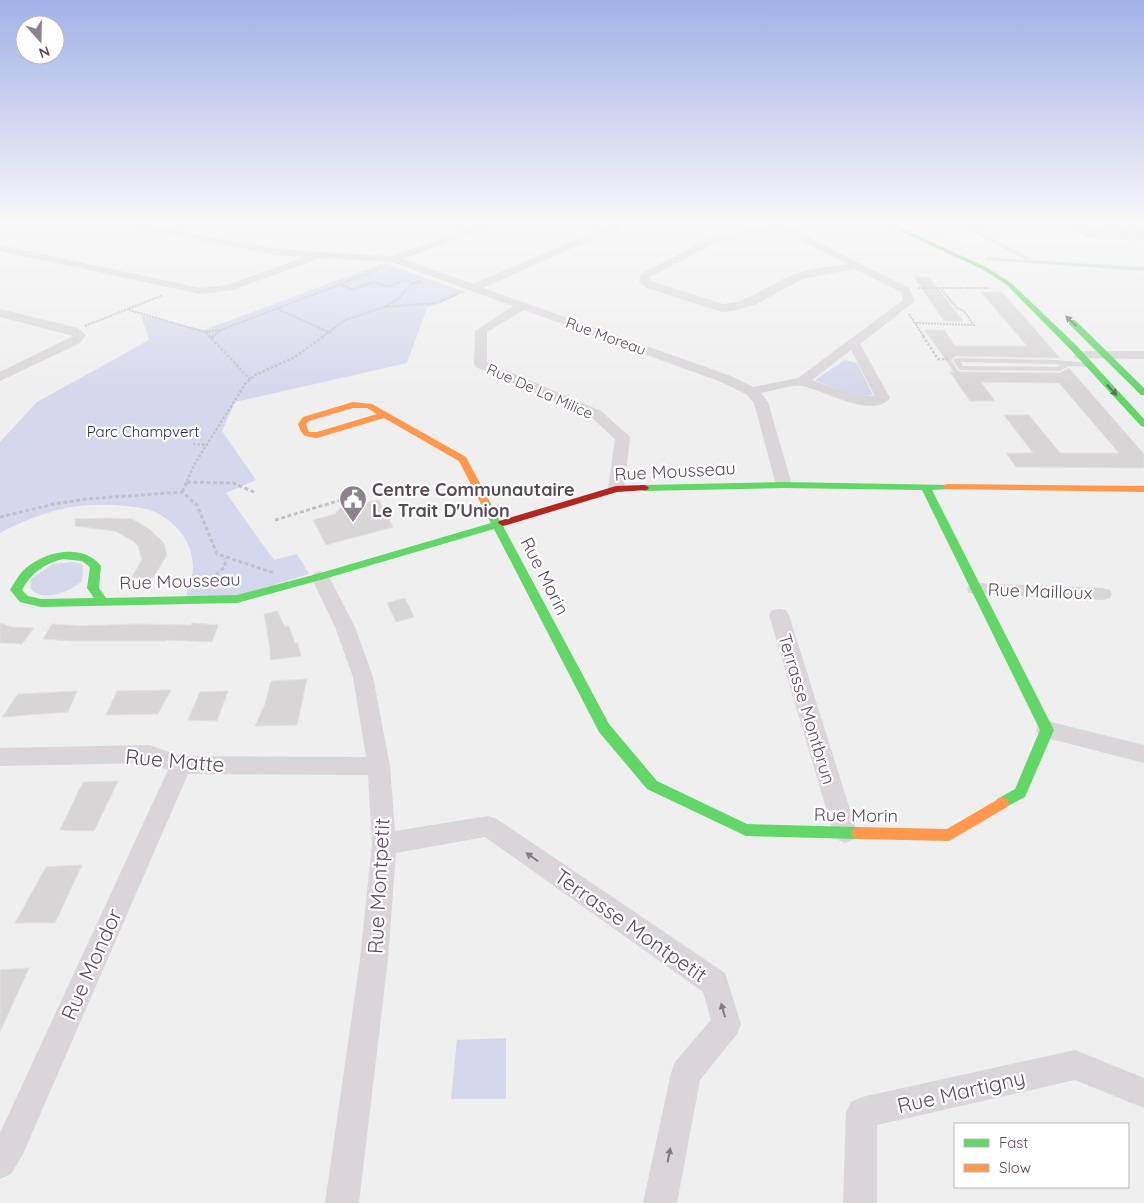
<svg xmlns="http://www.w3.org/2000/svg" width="1144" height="1203" font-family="Quicksand,sans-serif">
  <rect width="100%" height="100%" fill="#efefef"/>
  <path fill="#ebf5ed" d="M908,224H1144V274L1001,265Z"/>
  <path fill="#d5d7ec" d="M384,263L465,292L427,308L407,363L235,402L222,431L256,480L226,493L274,560L297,554L309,574L237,596L186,597C188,587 193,576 193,567C193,541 175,521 153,511C136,505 105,504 88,505C58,507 26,519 0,533V442L37,402L149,340L141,315L204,330Z
    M845,360L857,363L873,395L857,397L815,380Z
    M74,562L83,565L82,581C71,591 42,604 30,588L31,579L53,564Z
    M506,1038V1099H451L457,1040Z"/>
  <path fill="#d8d5d7" stroke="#e2e0e1" d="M1074,224H1144V241L1084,237Z
    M914,277H929L963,321H944Z
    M981,292H1002L1060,358L956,356L951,360L957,370L961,372L1060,373L1069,368L1144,454V468L1016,467L1006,453H1033L1004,415H1029L1060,453H1119L1059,383L981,382L995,401H970L950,372H954L925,330H944L955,346H1027Z
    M379,500L393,527L326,545L313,520L335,514L340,508Z
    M106,518L132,519L149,529L164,543L167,555L153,578H131L142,560L138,546L133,541L115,531L75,526V519Z
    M405,598L414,617L396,622L387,603Z
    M277,611L285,627L289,626L295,643H298L301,656L270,660V649L264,614Z
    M0,623L13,627L34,628L22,644L0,643Z
    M192,623L218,625L212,642L166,640L165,641H74L43,639L52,624L79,626L137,624L191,625Z
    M307,679L297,725L255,726L265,704L271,681Z
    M171,690L158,714L106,715L117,691Z
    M77,691L68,712L2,717L18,694Z
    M228,691L217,721L188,720L200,692Z
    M118,781L94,831L60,830L83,782Z
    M82,865L55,923H15L46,867Z
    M29,968L0,1032V970Z"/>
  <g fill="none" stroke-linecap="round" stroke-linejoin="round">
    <path stroke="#c3c0cb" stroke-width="2" stroke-dasharray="2 1" stroke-linecap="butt" d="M1098,224L1144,226
      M340,284L353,290L373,282L387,287L405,280L415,283
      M918,288H989
      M384,307L398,299L411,285L421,281
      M277,309L331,333
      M129,310L205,332L210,337
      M909,314L924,337
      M916,323L974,325L964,311L957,308L940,288
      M85,326L163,295
      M206,332L219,330
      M212,337L221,330L377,270
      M322,337L345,320L384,307L437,303L458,294"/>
    <path stroke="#c3c0cb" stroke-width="2.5" stroke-dasharray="2.5 2" stroke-linecap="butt" d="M209,336L211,338
      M214,336L211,338L250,379
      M923,336L938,359H948
      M193,444L208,445
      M187,481L195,463L246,383L255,375L293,358L324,336"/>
    <path stroke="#c3c0cb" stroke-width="3" stroke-dasharray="4 2.5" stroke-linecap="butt" d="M187,482L233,483L256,493
      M182,492L188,480
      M0,517L54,504L86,499L182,492L197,505L217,554L274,573
      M275,520L344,499L346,507
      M206,583L225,567V558"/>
    <path fill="#d9d5d9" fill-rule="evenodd" d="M965,224H969L971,227L1030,258V260L1144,267V271L986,260V258L988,257L1025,260L967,229Z
      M956,358L1056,360L1089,363L1092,365L1089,367L1069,366L1060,371L961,370L959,369L953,360ZM961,362L1056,364L1061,365L1058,367L963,366Z"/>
    <path fill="#d9d5d9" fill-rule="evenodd" d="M122,224H141L276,249L392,256L480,224H493L491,226L403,259L473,284L611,224H624L622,226L483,288L731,376L753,387L798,378L903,300L901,292L855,269L802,279L757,304L733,311L722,312L647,288L639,282L641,274L710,238L771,226L770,224H782L909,288L915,301L860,344L890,398C873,420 822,389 802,386C792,384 771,391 761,393L768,402L792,485L790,488H778L776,485L754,403L746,394L721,382L524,310L487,332V362L601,411L628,435L630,438L624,489L622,492H610L608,489L615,439L591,417L476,367L474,364L475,331L513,306L392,262L316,258L315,260L233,290L200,294L0,251V245L200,288L227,285L304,257L276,255L127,227ZM780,230L846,264C829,267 811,268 795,274C769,283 751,303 723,304L651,281L650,277L717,242ZM851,350L875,396L855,395L812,380Z
      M0,309L78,328L86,335L80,343L0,381V372L73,336L0,317Z
      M1080,351H1144V359L1075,358L1074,355Z
      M320,571L326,573L329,577L355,627L373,677L390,766L395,831L488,816L497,819L725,973L741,1024L737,1034L700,1080L677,1203H643L671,1073L675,1062L711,1020L703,992L485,837L396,853L388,959L359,1203H325L360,959L372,844L368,775L188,774L23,1154L11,1174L0,1179V1133L168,770L149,763L0,766V748L149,745L181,756L366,757L353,677L335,627L311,577L314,573Z
      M976,583L1103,588L1110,590L1112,594L1110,598L1103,600L969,593L967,589L969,585Z
      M779,609L786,610L789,615L857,832L854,839L845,843L836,839L833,832L769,615L772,610Z
      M1047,721L1144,745V763L1039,736L1036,730L1039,724Z
      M1075,1050L1144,1078V1108L1075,1080L877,1125V1203H843L846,1113L851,1102L862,1097Z"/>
    <path fill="#63d668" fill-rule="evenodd" d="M885,224H892L986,267L1011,283L1075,344L1144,419V427L1141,426L1069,348L1007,285L982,269Z
      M1069,320H1075L1144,388V395H1141L1069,324Z
      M784,482L950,485V489L932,490L1054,730L1025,797L1002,809L997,807L995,803L997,799L1015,789L1040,730L922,490L784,488L644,491L639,488L644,485Z
      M485,499L490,502L500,521H507L508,523L503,526L609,724L657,781L747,824L858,827L863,829L865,833L863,837L858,839L746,836L647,789L599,732L494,529L324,579L237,603L41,607L20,602L10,590C15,582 19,574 26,568C46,551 83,543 101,566L99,588L106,598L237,595L317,574L491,523L480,502ZM63,559L82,561L90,567L87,588L94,598L41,599L28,596L22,590C31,573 45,563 63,559Z"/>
    <path fill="#ff974d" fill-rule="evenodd" d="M353,402L372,404L466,457L490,502L488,504H482L480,502L459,461L384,418L317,438C303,436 303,437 298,424L303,417ZM353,408H367L377,414L317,432H309L306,424L309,421Z
      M947,484L1144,486V492L944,489V485Z
      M1002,797L1007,799L1009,803L1007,807L949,841L858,839L853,837L851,833L853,829L858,827L947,829Z"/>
    <path fill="#b3261e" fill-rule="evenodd" d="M644,485L647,486L649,488L647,490L617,492L507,525L503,526L498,523L499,521L616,486Z"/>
  </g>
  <defs><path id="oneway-solid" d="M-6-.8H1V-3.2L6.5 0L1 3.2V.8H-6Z" transform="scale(1.25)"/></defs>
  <g fill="#5c735e">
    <use href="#oneway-solid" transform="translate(1071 321) rotate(-137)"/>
    <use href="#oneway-solid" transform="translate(1112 390) rotate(47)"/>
  </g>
  <g fill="#867986">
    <use href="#oneway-solid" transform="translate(532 857) rotate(-145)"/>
    <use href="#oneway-solid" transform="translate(723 1010) rotate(-106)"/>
    <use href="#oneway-solid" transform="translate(669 1155) rotate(-79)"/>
  </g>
  <linearGradient id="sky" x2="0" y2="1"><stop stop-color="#a1b1e8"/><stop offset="0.57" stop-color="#f8f8f8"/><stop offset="1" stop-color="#f8f8f8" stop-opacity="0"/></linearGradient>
  <rect width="1144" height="392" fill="url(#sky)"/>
  <defs>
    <g id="civic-pin" transform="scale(1.4375)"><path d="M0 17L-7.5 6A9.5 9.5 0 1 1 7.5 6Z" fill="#8e828e" stroke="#fff"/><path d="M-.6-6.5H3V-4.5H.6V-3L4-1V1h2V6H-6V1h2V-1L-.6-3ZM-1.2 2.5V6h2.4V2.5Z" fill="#fff"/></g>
  </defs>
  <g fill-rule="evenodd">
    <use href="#civic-pin" x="353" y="499"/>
  </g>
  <g text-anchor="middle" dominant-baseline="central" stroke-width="4.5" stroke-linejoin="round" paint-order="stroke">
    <g font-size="15" fill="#594859" stroke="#fff">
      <text transform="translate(606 336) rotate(20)">Rue Moreau</text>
      <text transform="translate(540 391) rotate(24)">Rue De La Milice</text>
    </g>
    <g font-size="15" fill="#221f74" stroke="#fff">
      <text x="143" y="431">Parc Champvert</text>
    </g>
    <g font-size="18" fill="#594859" stroke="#fff">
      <text transform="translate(675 471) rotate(-3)">Rue Mousseau</text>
      <text transform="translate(545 576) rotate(63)">Rue Morin</text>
      <text transform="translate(180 581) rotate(-2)">Rue Mousseau</text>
      <text transform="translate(1040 591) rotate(2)">Rue Mailloux</text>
      <text transform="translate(807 709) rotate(73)">Terrasse Montbrun</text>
      <text transform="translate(856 815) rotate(1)">Rue Morin</text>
    </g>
    <g font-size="18" font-weight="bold" fill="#594859" stroke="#fff" text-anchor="start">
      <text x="372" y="489">Centre Communautaire<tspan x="372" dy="21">Le Trait D'Union</tspan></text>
    </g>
    <g font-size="21" fill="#594859" stroke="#fff">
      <text transform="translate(175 760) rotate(5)">Rue Matte</text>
      <text transform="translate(378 886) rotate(-87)">Rue Montpetit</text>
      <text transform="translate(631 925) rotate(35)">Terrasse Montpetit</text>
      <text transform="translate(91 964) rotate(-66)">Rue Mondor</text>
      <text transform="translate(961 1091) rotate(-13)">Rue Martigny</text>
    </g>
  </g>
  <rect x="954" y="1123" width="175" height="65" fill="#ffffff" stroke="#bdb6bd"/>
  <rect x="964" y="1139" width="25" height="8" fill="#63d668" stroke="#bdb6bd"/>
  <text x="999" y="1148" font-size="15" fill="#594859">Fast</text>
  <rect x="964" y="1164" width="25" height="8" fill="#ff974d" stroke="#bdb6bd"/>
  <text x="999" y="1173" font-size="15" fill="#594859">Slow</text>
  <g transform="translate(40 40) rotate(160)"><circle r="24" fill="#ffffff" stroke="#bdb6bd"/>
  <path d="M0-4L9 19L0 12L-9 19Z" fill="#8e828e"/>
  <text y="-8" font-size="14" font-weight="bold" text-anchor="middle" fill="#594859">N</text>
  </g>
</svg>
